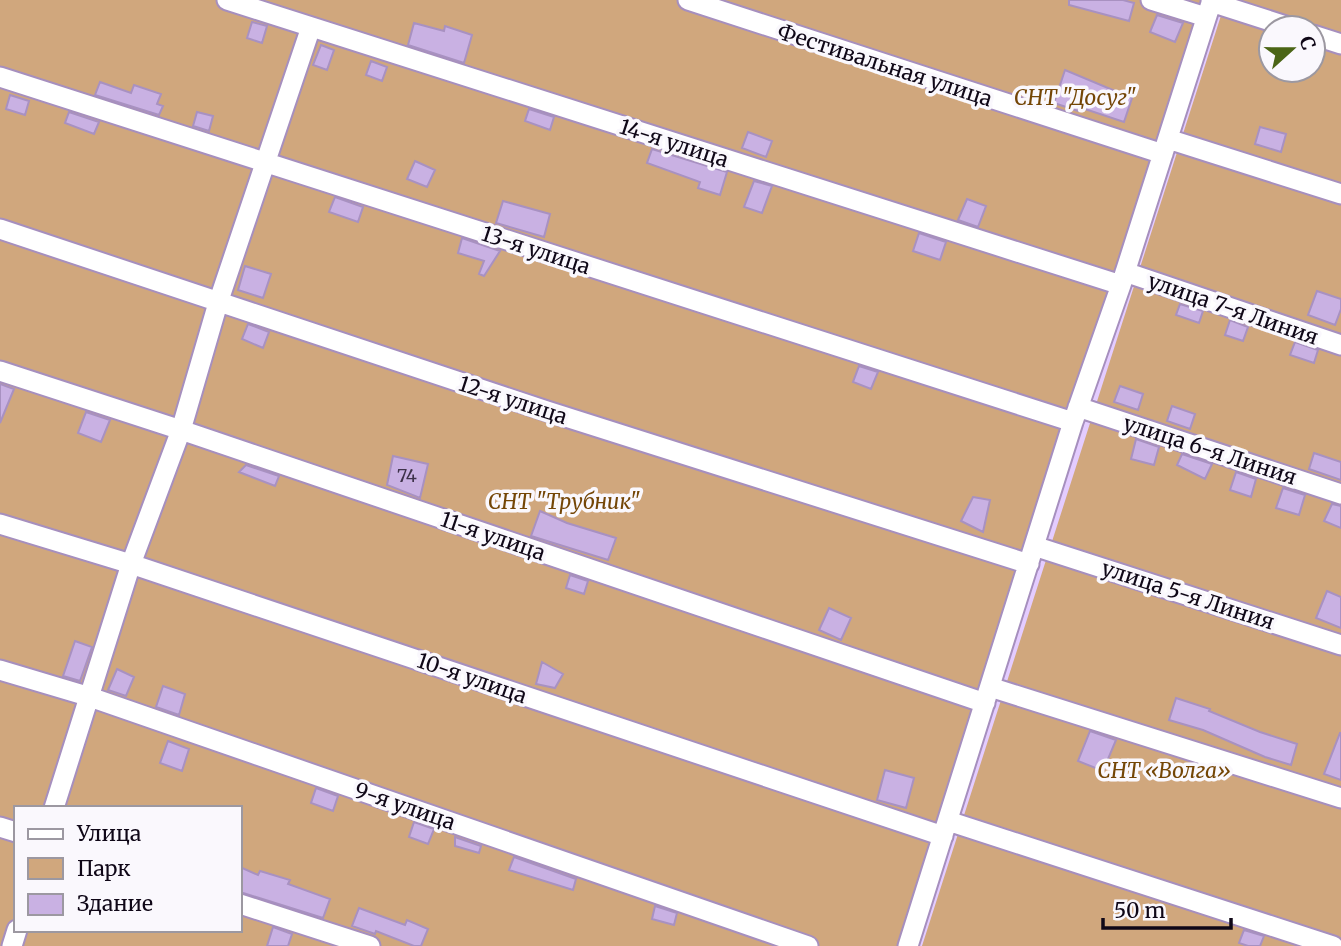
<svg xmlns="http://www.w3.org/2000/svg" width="1341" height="946" font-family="Merriweather,serif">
  <rect width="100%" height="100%" fill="#e4ccff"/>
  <path fill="#d0a77d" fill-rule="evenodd" d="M0,0H1209L905,946H0ZM16,808H240V930H16Z
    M1226,0H1341V946H922ZM1271,28H1313V70H1271Z"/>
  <path fill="#c9b1e3" stroke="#a891c1" stroke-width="2" d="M1069,0H1123L1134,3L1129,21L1069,5Z
    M1157,15L1183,23L1175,42L1150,32Z
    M252,22L267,26L262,43L247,38Z
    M414,23L444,31L445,26L472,35L464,63L408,45Z
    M321,45L334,50L327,70L313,65Z
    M371,61L387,67L382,81L366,75Z
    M1065,70L1132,98L1124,122L1079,107L1078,111L1054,103Z
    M100,82L131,93L134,85L161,94L157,104L163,106L159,115L95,95Z
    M10,95L29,101L25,115L6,109Z
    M529,109L554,117L550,130L525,121Z
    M69,112L99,122L94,134L65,123Z
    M197,112L213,116L209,131L193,126Z
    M1260,127L1286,134L1281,152L1255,144Z
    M748,132L772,141L766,157L742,148Z
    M652,149L727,172L720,195L698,188L700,182L647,163Z
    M415,161L435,170L427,187L407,179Z
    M754,181L772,186L762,213L744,207Z
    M335,197L363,207L358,222L329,212Z
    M967,199L986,206L978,227L958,220Z
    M503,201L550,214L544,237L496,223Z
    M919,233L946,242L940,260L913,251Z
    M462,238L500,251L484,276L479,274L484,261L458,253Z
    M245,266L271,274L263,298L238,290Z
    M1317,291L1341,299V309L1335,325L1308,315Z
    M1180,304L1203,311L1199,323L1176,315Z
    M1230,320L1248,327L1243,341L1225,335Z
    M248,324L269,332L263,348L242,339Z
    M1295,342L1318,350L1314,363L1290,355Z
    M859,366L878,372L871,389L853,382Z
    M0,384L14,389L0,423Z
    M1120,386L1143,394L1138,410L1114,402Z
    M1172,406L1195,414L1190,429L1167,421Z
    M86,412L110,420L101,442L78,433Z
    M1136,439L1159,447L1154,465L1131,459Z
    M1314,453L1341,462V480L1309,469Z
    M1182,454L1212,464L1205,479L1177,465Z
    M393,456L428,464L420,498L387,485Z
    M246,465L279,476L275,486L239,472Z
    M1236,472L1256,479L1251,497L1230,490Z
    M1283,488L1305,495L1299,515L1276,508Z
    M973,497L990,500L983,532L961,521Z
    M1332,504L1341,506V528L1324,521Z
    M540,511L567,523L616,538L608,560L531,536Z
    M570,575L588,581L584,594L566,588Z
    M1327,591L1341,597V628L1316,618Z
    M829,608L851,618L841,640L819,630Z
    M75,641L92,647L80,681L63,676Z
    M542,662L563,674L555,688L536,684Z
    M117,669L134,677L126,696L108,690Z
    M163,686L185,694L179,715L156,707Z
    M1176,698L1210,709L1209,711L1260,732L1297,744L1291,765L1265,757L1203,730L1169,720Z
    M1090,731L1116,740L1103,771L1078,761Z
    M1340,733H1341V780L1324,774Z
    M168,741L189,749L182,771L160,763Z
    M885,770L914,778L906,808L877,800Z
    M316,788L338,796L333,811L311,803Z
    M414,822L434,829L428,844L409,837Z
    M455,837L481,846L479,853L455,846Z
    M514,857L576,879L573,890L509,870Z
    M240,867L258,875L260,871L290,880L288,884L330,899L323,918L240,892Z
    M655,906L677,913L674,925L652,919Z
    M359,908L405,925L407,920L428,929L421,946H414L376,931L375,934L352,926Z
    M273,927L292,934L288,946H267Z
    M1244,930L1264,936L1260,946H1248L1239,943Z"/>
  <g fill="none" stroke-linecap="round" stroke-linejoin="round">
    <g stroke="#a68fbe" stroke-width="23">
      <path id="minor" d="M227,0L1121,285
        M688,0L1163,154
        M1151,0L1206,17
        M1211,2L1292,28
        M1313,35L1341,44
        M0,77L1073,422
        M1168,139L1341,194
        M0,229L547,411L1029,564
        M1125,272L1341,345
        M0,371L181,430L985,703
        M1078,407L1341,494
        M0,524L131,564L943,836
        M1034,546L1341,645
        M0,670L87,696L808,946
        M990,687L1341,798
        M54,808L131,564L181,430L218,303L311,27
        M948,821L1333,946
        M0,827L16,832
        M240,904L370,946
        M12,946L17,930
        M908,946L1073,422L1121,285L1212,0"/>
    </g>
    <use href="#minor" stroke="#fff" stroke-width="19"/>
  </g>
  <g text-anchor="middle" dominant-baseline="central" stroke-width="7" stroke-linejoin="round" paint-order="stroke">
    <g font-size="18" fill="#3e324a">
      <text x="407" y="475">74</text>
    </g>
    <g font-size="21" fill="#0f0717" stroke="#faf8fd">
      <text transform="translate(885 65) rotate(18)">Фестивальная улица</text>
      <text transform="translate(674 143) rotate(18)">14-я улица</text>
      <text transform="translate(536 250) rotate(18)">13-я улица</text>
      <text transform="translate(1233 309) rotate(19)">улица 7-я Линия</text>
      <text transform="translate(513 400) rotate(18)">12-я улица</text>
      <text transform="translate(1210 450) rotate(18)">улица 6-я Линия</text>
      <text transform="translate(493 536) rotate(19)">11-я улица</text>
      <text transform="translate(1188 595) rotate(18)">улица 5-я Линия</text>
      <text transform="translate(472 678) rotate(19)">10-я улица</text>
      <text transform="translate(405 806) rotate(19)">9-я улица</text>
    </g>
    <g font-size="21" font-style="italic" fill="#744606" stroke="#faf8fd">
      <text x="1075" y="97">СНТ "Досуг"</text>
      <text x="564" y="501">СНТ "Трубник"</text>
      <text x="1164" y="770">СНТ «Волга»</text>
    </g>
  </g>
  <rect x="14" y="806" width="228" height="126" fill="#faf8fd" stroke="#9c98a1" stroke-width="2"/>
  <rect x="28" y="829" width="35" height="10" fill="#ffffff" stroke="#9c98a1" stroke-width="2"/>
  <text x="77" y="841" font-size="21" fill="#0f0717">Улица</text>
  <rect x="28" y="858" width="35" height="21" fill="#d0a77d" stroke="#9c98a1" stroke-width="2"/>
  <text x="77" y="876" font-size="21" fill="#0f0717">Парк</text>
  <rect x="28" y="894" width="35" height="21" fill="#c9b1e3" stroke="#9c98a1" stroke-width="2"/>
  <text x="77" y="911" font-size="21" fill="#0f0717">Здание</text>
  <g transform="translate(1292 49) rotate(69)"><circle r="33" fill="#faf8fd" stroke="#9c98a1" stroke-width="2"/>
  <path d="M0-5L12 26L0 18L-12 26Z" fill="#4b6516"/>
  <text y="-10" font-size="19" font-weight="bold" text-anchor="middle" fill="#0f0717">С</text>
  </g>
  <path d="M1103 918v10h128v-10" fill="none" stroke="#0f0717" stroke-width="3.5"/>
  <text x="1114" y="918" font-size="21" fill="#0f0717" stroke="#faf8fd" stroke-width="5" paint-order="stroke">50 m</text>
</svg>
